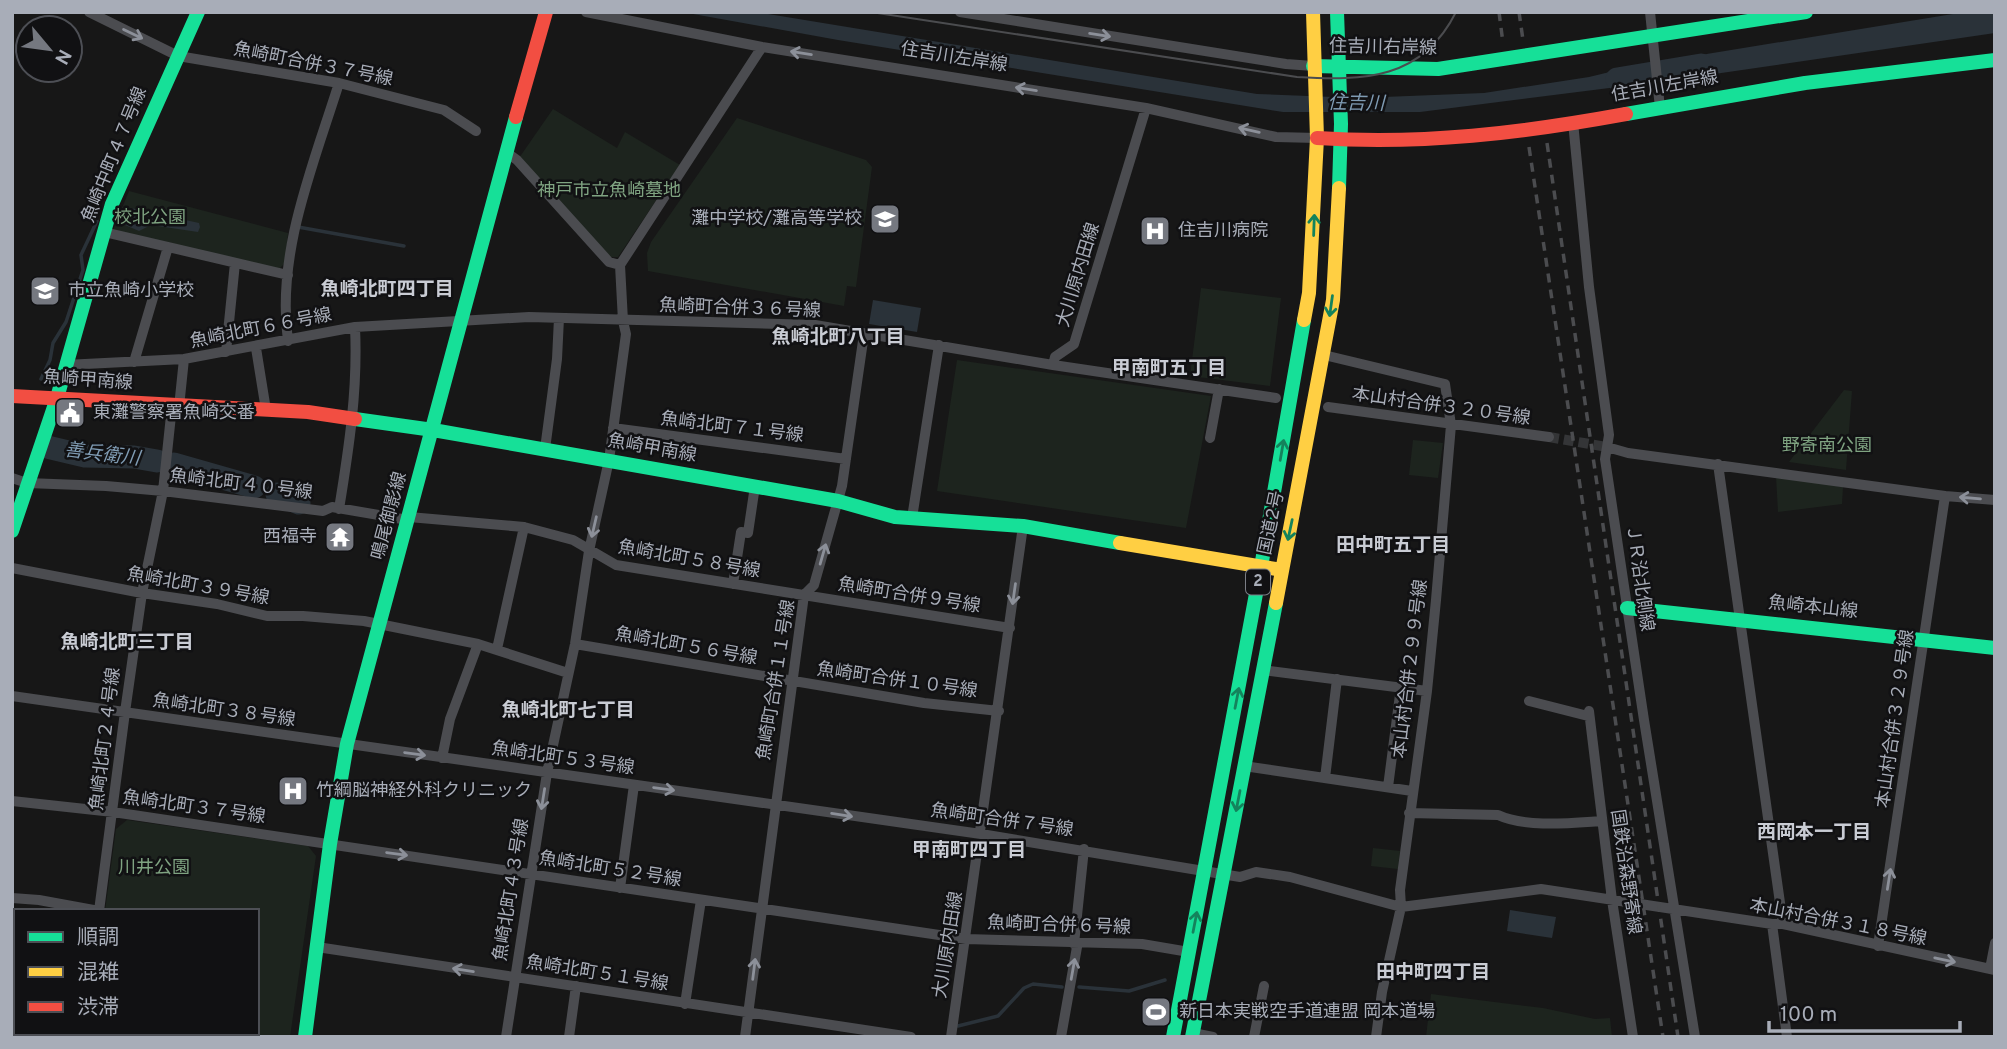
<svg xmlns="http://www.w3.org/2000/svg" width="2007" height="1049" font-family="Overpass,'Noto Sans JP',sans-serif">
  <rect width="100%" height="100%" fill="#171717"/>
  <path fill="#1d241e" d="M553,109L617,148L625,132L680,165L618,257H610L519,158Z
    M737,118L866,160L872,167L856,287L847,286L844,306L648,271L647,253L651,242Z
    M129,191L288,233L285,263L278,270L113,230Z
    M1201,288L1281,298L1270,386L1190,376Z
    M957,360L1211,396L1186,528L937,491Z
    M1844,390L1852,391L1846,470L1789,462Z
    M1413,440L1443,443L1438,478L1409,475Z
    M1776,476L1843,487L1842,504L1778,512Z
    M127,820L308,846L316,856L290,1037H245L228,1033H257V911H105L116,829Z
    M1373,848L1400,851L1398,869L1371,866Z
    M1431,994L1543,1008L1595,1019L1610,1018L1612,1037H1426Z"/>
  <path fill="#2a3239" d="M682,12H756L1257,94L1359,98L1484,93L1589,77L1647,63L1649,83L1420,112H1283L838,40Z
    M1995,12V33L1673,80L1670,60L1959,13Z
    M131,208L199,223L200,227L198,232L151,225L139,231L125,225Z
    M873,300L921,308L917,332L869,324Z
    M1510,910L1556,917L1552,938L1507,931Z"/>
  <g fill="none" stroke-linecap="round" stroke-linejoin="round">
    <path stroke="#2a3239" stroke-width="3.5" d="M298,227L404,246
      M41,379L50,360L53,343L66,322L83,270L81,255L97,221
      M1079,987L1129,991L1165,980
      M958,1026L998,1016L1024,988L1033,984L1062,987"/>
    <path stroke="#2a3239" stroke-width="23" d="M1617,79L1701,65
      M47,447L85,456L134,457L157,461
      M174,464L254,487
      M277,494L299,503"/>
    <path stroke="#343537" stroke-width="10" stroke-dasharray="10 5" stroke-linecap="butt" d="M1549,437L1607,447"/>
    <path stroke="#4b4c50" stroke-width="10" d="M89,12L178,56L339,83L444,110L476,131
      M586,12L762,47L1146,108L1276,137L1317,138
      M960,12L1286,64L1313,66
      M1650,12L1660,108
      M1573,122L1589,287L1609,435L1605,459L1644,720L1695,1037
      M506,152L517,160L609,262L620,265
      M104,232L288,275
      M288,341C276,253 313,166 339,83
      M256,348L266,410
      M226,352L235,263
      M1324,355L1445,384L1451,425L1436,600L1427,691L1400,890L1401,907L1382,992L1376,1037
      M134,362L168,247
      M65,365L184,359L355,327L529,317L815,325L1053,365L1276,398
      M1053,365L1055,357L1074,344L1146,108
      M179,407L184,359
      M1328,407L1549,437
      M613,428L846,459
      M1210,438L1219,389
      M1607,447L1628,453L1945,496L1995,500
      M545,449L557,359L559,318
      M1718,464L1783,924
      M12,478L27,483L106,486L163,491L323,511L332,507L408,520
      M339,509C349,448 358,389 355,327
      M409,517L524,527L573,540L616,565L1010,628
      M912,518L939,345
      M12,568L142,593L217,604L267,616H303L364,621L478,644L568,673
      M733,584L741,532L748,533L755,486
      M575,644L924,703L999,711
      M497,649L524,527
      M1262,670L1427,691
      M12,696L981,834L1240,877L1256,872L1290,877L1401,907L1541,889L1772,924H1783L1995,970
      M1529,701L1588,716
      M1589,711L1612,900L1633,1037
      M442,758L450,719L478,644
      M1244,766L1412,791
      M1325,778L1337,679
      M1388,787L1401,687
      M12,801L113,812L966,939L1142,944L1189,952
      M1409,813L1498,815C1526,828 1571,823 1602,821
      M620,888L634,785
      M12,898L39,900L99,911L125,712L142,593L163,491L172,406
      M1772,924L1787,1037
      M1878,946L1945,496
      M317,947L911,1037
      M1990,969L1995,943
      M685,1004L701,900
      M200,1033L216,1037
      M1193,1033L1213,1037
      M82,1037L83,1033
      M142,1037V1033
      M506,1037L547,773L575,644L589,551L609,460L626,334L623,321L620,265L762,47
      M569,1037L576,986
      M745,1037L804,595L814,585L842,486L864,334
      M951,1037L1023,526
      M1061,1037L1077,947L1074,944L1084,849
      M1254,1037L1264,986"/>
    <path stroke="#16e098" stroke-width="14" d="M1337,12L1341,124L1339,188
      M1313,66L1438,69L1806,12
      M1626,114L1805,83L1995,60
      M355,419L433,430L838,501L895,517L1023,526L1120,543
      M12,531L57,398L112,204L198,12
      M1627,608L1995,648
      M305,1037L330,844L347,744L516,117
      M1173,1037L1261,567L1304,320
      M1192,1037L1276,603"/>
    <path stroke="#ffcf43" stroke-width="14" d="M1304,320L1309,293L1317,138L1313,12
      M1120,543L1282,570
      M1276,603L1333,300L1339,188"/>
    <path stroke="#f24e42" stroke-width="14" d="M516,117L546,12
      M1317,138C1423,145 1522,133 1626,114
      M12,396L308,412L355,419"/>
    <path stroke="#4b4c4f" stroke-width="2" d="M871,12L1297,77C1364,81 1422,80 1456,12"/>
    <path stroke="#4b4c4f" stroke-width="3.5" stroke-dasharray="9 7" stroke-linecap="butt" d="M1499,12L1503,43
      M1519,12L1523,40
      M1547,143L1678,1037
      M1529,147L1663,1037"/>
  </g>
  <defs><path id="oneway-shaft" d="M-6 0H5M1.5-3L5.5 0L1.5 3" fill="none" stroke-width="1.6" stroke-linecap="round" stroke-linejoin="round" transform="scale(1.75)"/></defs>
  <g stroke="#8c9099">
    <use href="#oneway-shaft" transform="translate(133 34) rotate(26)"/>
    <use href="#oneway-shaft" transform="translate(1100 35) rotate(9)"/>
    <use href="#oneway-shaft" transform="translate(801 53) rotate(-171)"/>
    <use href="#oneway-shaft" transform="translate(1026 89) rotate(-171)"/>
    <use href="#oneway-shaft" transform="translate(1249 130) rotate(-167)"/>
    <use href="#oneway-shaft" transform="translate(1970 498) rotate(-175)"/>
    <use href="#oneway-shaft" transform="translate(594 527) rotate(103)"/>
    <use href="#oneway-shaft" transform="translate(823 554) rotate(-74)"/>
    <use href="#oneway-shaft" transform="translate(1014 594) rotate(98)"/>
    <use href="#oneway-shaft" transform="translate(415 754) rotate(8)"/>
    <use href="#oneway-shaft" transform="translate(664 789) rotate(8)"/>
    <use href="#oneway-shaft" transform="translate(543 799) rotate(99)"/>
    <use href="#oneway-shaft" transform="translate(842 815) rotate(9)"/>
    <use href="#oneway-shaft" transform="translate(397 854) rotate(8)"/>
    <use href="#oneway-shaft" transform="translate(1889 879) rotate(-81)"/>
    <use href="#oneway-shaft" transform="translate(1945 960) rotate(12)"/>
    <use href="#oneway-shaft" transform="translate(754 969) rotate(-83)"/>
    <use href="#oneway-shaft" transform="translate(1073 969) rotate(-80)"/>
    <use href="#oneway-shaft" transform="translate(463 970) rotate(-171)"/>
  </g>
  <g stroke="#14835c">
    <use href="#oneway-shaft" transform="translate(1314 225) rotate(-88)"/>
    <use href="#oneway-shaft" transform="translate(1331 306) rotate(98)"/>
    <use href="#oneway-shaft" transform="translate(1282 450) rotate(-80)"/>
    <use href="#oneway-shaft" transform="translate(1290 530) rotate(102)"/>
    <use href="#oneway-shaft" transform="translate(1237 698) rotate(-79)"/>
    <use href="#oneway-shaft" transform="translate(1238 801) rotate(101)"/>
    <use href="#oneway-shaft" transform="translate(1195 922) rotate(-79)"/>
  </g>
  <defs>
    <g id="school-square" transform="scale(1.575)"><rect x="-9" y="-9" width="18" height="18" rx="4" fill="#757880" stroke="#111113"/><path d="M0-5L7-2L0 1L-7-2ZM-4 1L0 2.5L4 1V4Q0 6-4 4Z" fill="#fff"/></g>
    <g id="hospital-square" transform="scale(1.575)"><rect x="-9" y="-9" width="18" height="18" rx="4" fill="#757880" stroke="#111113"/><path d="M-5-5h3v3.5h4V-5h3V5h-3V1.5h-4V5h-3Z" fill="#fff"/></g>
    <g id="civic-square" transform="scale(1.575)"><rect x="-9" y="-9" width="18" height="18" rx="4" fill="#757880" stroke="#111113"/><path d="M-.6-6.5H3V-4.5H.6V-3L4-1V1h2V6H-6V1h2V-1L-.6-3ZM-1.2 2.5V6h2.4V2.5Z" fill="#fff"/></g>
    <g id="temple-square" transform="scale(1.575)"><rect x="-9" y="-9" width="18" height="18" rx="4" fill="#757880" stroke="#111113"/><path d="M0-6L5-2H3V0L6.5 2.5H4V6H1.5V3h-3V6H-4V2.5H-6.5L-3 0V-2H-5Z" fill="#fff"/></g>
    <g id="stadium-square" transform="scale(1.575)"><rect x="-9" y="-9" width="18" height="18" rx="4" fill="#757880" stroke="#111113"/><path d="M0-5a6.5 5 0 1 0 0 10a6.5 5 0 1 0 0-10ZM-3.5-1.8h7v3.6h-7Z" fill="#fff"/></g>
  </defs>
  <g fill-rule="evenodd">
    <use href="#school-square" x="885" y="219"/>
    <use href="#hospital-square" x="1155" y="231"/>
    <use href="#school-square" x="45" y="291"/>
    <use href="#civic-square" x="70" y="413"/>
    <use href="#temple-square" x="340" y="537"/>
    <use href="#hospital-square" x="293" y="791"/>
    <use href="#stadium-square" x="1156" y="1012"/>
  </g>
  <g text-anchor="middle" dominant-baseline="central" stroke-width="5" stroke-linejoin="round" paint-order="stroke">
    <rect fill="#111113" stroke="#7b7e86" stroke-width="2" x="1246" y="569.5" width="24" height="25" rx="5"/>
    <g font-size="16" font-weight="bold" fill="#a8adb8">
      <text x="1258" y="582">2</text>
    </g>
    <g font-size="18" fill="#a8adb8" stroke="#111113">
      <text transform="translate(1383 48) rotate(1)">住吉川右岸線</text>
      <text transform="translate(954 58) rotate(9)">住吉川左岸線</text>
      <text transform="translate(313 65) rotate(11)">魚崎町合併３７号線</text>
      <text transform="translate(1665 87) rotate(-10)">住吉川左岸線</text>
      <text transform="translate(115 155) rotate(-68)">魚崎中町４７号線</text>
      <text transform="translate(1079 275) rotate(-73)">大川原内田線</text>
      <text transform="translate(740 309) rotate(2)">魚崎町合併３６号線</text>
      <text transform="translate(261 329) rotate(-11)">魚崎北町６６号線</text>
      <text transform="translate(88 381) rotate(4)">魚崎甲南線</text>
      <text transform="translate(1441 407) rotate(8)">本山村合併３２０号線</text>
      <text transform="translate(732 428) rotate(7)">魚崎北町７１号線</text>
      <text transform="translate(652 449) rotate(10)">魚崎甲南線</text>
      <text transform="translate(241 485) rotate(7)">魚崎北町４０号線</text>
      <text transform="translate(390 516) rotate(-75)">鳴尾御影線</text>
      <text transform="translate(1272 523) rotate(-78)">国道2号</text>
      <text transform="translate(689 560) rotate(10)">魚崎北町５８号線</text>
      <text transform="translate(1639 578) rotate(82)">ＪＲ沿北側線</text>
      <text transform="translate(198 587) rotate(10)">魚崎北町３９号線</text>
      <text transform="translate(909 596) rotate(9)">魚崎町合併９号線</text>
      <text transform="translate(1813 608) rotate(6)">魚崎本山線</text>
      <text transform="translate(686 647) rotate(10)">魚崎北町５６号線</text>
      <text transform="translate(1411 669) rotate(-83)">本山村合併２９９号線</text>
      <text transform="translate(777 680) rotate(-81)">魚崎町合併１１号線</text>
      <text transform="translate(897 681) rotate(8)">魚崎町合併１０号線</text>
      <text transform="translate(224 711) rotate(8)">魚崎北町３８号線</text>
      <text transform="translate(1896 719) rotate(-82)">本山村合併３２９号線</text>
      <text transform="translate(106 739) rotate(-83)">魚崎北町２４号線</text>
      <text transform="translate(563 759) rotate(8)">魚崎北町５３号線</text>
      <text transform="translate(194 808) rotate(8)">魚崎北町３７号線</text>
      <text transform="translate(1002 821) rotate(8)">魚崎町合併７号線</text>
      <text transform="translate(610 870) rotate(9)">魚崎北町５２号線</text>
      <text transform="translate(1625 872) rotate(82)">国鉄沿森野寄線</text>
      <text transform="translate(512 890) rotate(-81)">魚崎北町４３号線</text>
      <text transform="translate(1838 923) rotate(11)">本山村合併３１８号線</text>
      <text transform="translate(1059 926) rotate(2)">魚崎町合併６号線</text>
      <text transform="translate(949 945) rotate(-81)">大川原内田線</text>
      <text transform="translate(597 974) rotate(9)">魚崎北町５１号線</text>
    </g>
    <g font-size="18" fill="#7fa381" stroke="#111113">
      <text x="609" y="191">神戸市立魚崎墓地</text>
      <text x="150" y="218">校北公園</text>
      <text x="1827" y="446">野寄南公園</text>
      <text x="154" y="868">川井公園</text>
    </g>
    <g font-size="18" fill="#a8adb8" stroke="#111113" text-anchor="start">
      <text x="862" y="219" text-anchor="end">灘中学校/灘高等学校</text>
      <text x="1178" y="231">住吉川病院</text>
      <text x="68" y="291">市立魚崎小学校</text>
      <text x="93" y="413">東灘警察署魚崎交番</text>
      <text x="317" y="537" text-anchor="end">西福寺</text>
      <text x="316" y="791">竹綱脳神経外科クリニック</text>
      <text x="1179" y="1012">新日本実戦空手道連盟 岡本道場</text>
    </g>
    <g font-size="19" font-style="italic" fill="#7f9bb3" stroke="#111113">
      <text transform="translate(1356 104) rotate(1)">住吉川</text>
      <text transform="translate(102 455) rotate(7)">善兵衛川</text>
    </g>
    <g font-size="19" font-weight="bold" fill="#c9ccd4" stroke="#111113">
      <text x="387" y="290">魚崎北町四丁目</text>
      <text x="838" y="338">魚崎北町八丁目</text>
      <text x="1169" y="369">甲南町五丁目</text>
      <text x="1393" y="546">田中町五丁目</text>
      <text x="127" y="643">魚崎北町三丁目</text>
      <text x="568" y="711">魚崎北町七丁目</text>
      <text x="1814" y="833">西岡本一丁目</text>
      <text x="969" y="851">甲南町四丁目</text>
      <text x="1433" y="973">田中町四丁目</text>
    </g>
  </g>
  <rect width="2007" height="1049" fill="none" stroke="#a8adb8" stroke-width="28"/>
  <rect x="14" y="909" width="245" height="126" fill="#111113" stroke="#4d4f55" stroke-width="2"/>
  <rect x="28" y="932" width="35" height="10" fill="#16e098" stroke="#4d4f55" stroke-width="2"/>
  <text x="77" y="944" font-size="21" fill="#a8adb8">順調</text>
  <rect x="28" y="967" width="35" height="10" fill="#ffcf43" stroke="#4d4f55" stroke-width="2"/>
  <text x="77" y="979" font-size="21" fill="#a8adb8">混雑</text>
  <rect x="28" y="1002" width="35" height="10" fill="#f24e42" stroke="#4d4f55" stroke-width="2"/>
  <text x="77" y="1014" font-size="21" fill="#a8adb8">渋滞</text>
  <g transform="translate(49 49) rotate(119)"><circle r="33" fill="#111113" stroke="#4d4f55" stroke-width="2"/>
  <path d="M0-5L12 26L0 18L-12 26Z" fill="#757880"/>
  <text y="-10" font-size="19" font-weight="bold" text-anchor="middle" fill="#a8adb8">N</text>
  </g>
  <path d="M1769 1021v10h191v-10" fill="none" stroke="#a8adb8" stroke-width="3.5"/>
  <text x="1780" y="1021" font-size="21" fill="#a8adb8" stroke="#111113" stroke-width="5" paint-order="stroke">100 m</text>
</svg>
